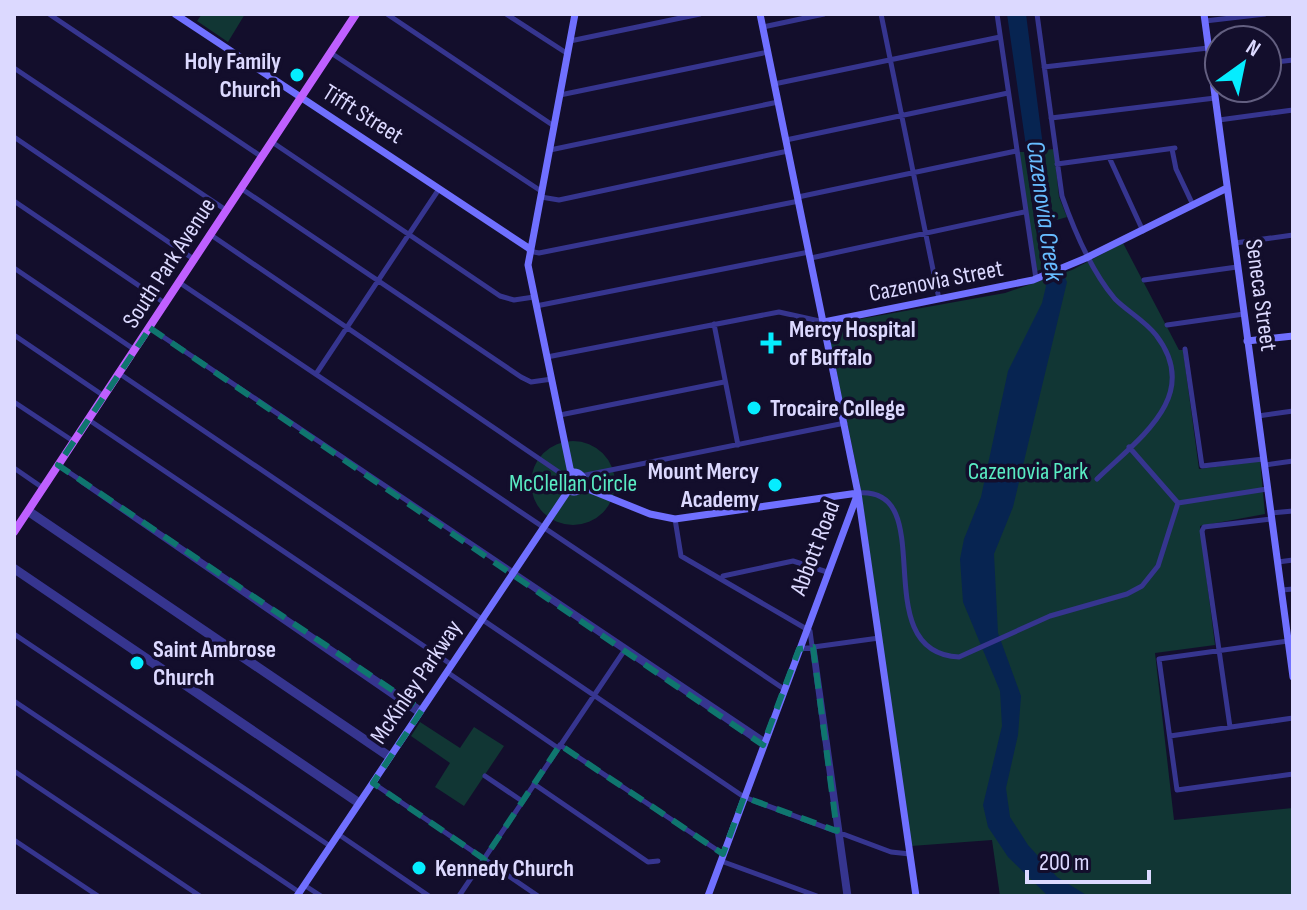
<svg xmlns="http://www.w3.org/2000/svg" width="1307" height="910" font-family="'Sofia Sans Condensed',sans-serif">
  <rect width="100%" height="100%" fill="#130e2c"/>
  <path fill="#113634" d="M202,14H245L228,42L197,21Z
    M1054,149L1059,197L1067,217L1053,221L1044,150Z
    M1018,152H1024L1042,269L1037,271Z
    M1123,243L1179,350H1183L1199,469L1260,461L1265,514L1200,526L1215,645L1155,653L1174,820L1293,808V896H1000L992,840L911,846L860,485L827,325L1005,293L1072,270Z
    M531 483a42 42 0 1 1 84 0a42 42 0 1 1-84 0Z
    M420,722L460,748L474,727L504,746L464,806L435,787L450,763L411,736Z"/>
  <path fill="#072451" d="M1007,14H1026L1058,263L1067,282L1013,507L994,554L998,633L1021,696L1018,735L1006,788L1010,817L1028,845L1057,877L1088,896H1048L1008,857L988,827L983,805L1002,726L1000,691L963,602L960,559L964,539L981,497L1008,371L1042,303L1046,286Z"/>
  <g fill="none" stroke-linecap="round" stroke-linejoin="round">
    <path stroke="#36358f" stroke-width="5" d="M49,14L262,157
      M387,14L554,126
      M506,14L568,54
      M881,14L939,299
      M997,14L1036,279
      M1037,14L1062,196C1074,230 1092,272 1115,299C1128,312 1144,320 1156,335C1203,396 1138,439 1097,479
      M1205,21L1265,14
      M763,27L824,14
      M570,41L700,14
      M331,53L541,191
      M1267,63L1293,60
      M1044,67L1208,48
      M14,68L226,210
      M774,84L1000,37
      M560,95L768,52
      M1051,118L1215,98
      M1219,120L1293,110
      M14,137L195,260
      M786,140L1008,93
      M272,142L500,296L514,300L534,297
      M1172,149L1176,169L1193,205
      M550,150L778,102
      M1109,157L1143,231
      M1057,164L1175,148
      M242,189L521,377L531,382L552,379
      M541,197L559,200L788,151
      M798,197L1016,151
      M14,201L166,304
      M211,235L566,477
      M1235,243L1293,235
      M529,251L539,253L799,201
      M811,258L1024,212
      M14,268L135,350
      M1144,280L1237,267
      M180,283L784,689
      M536,306L809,252
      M714,324L738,445
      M1167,325L1244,314
      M150,328L765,741
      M14,335L104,396
      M1185,349L1202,466L1263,459
      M547,357L779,312L824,322
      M120,374L744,797L891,852L910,854
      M316,374L439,189
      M14,402L73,441
      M560,415L724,382
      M1258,416L1293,411
      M89,420L452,665
      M1129,447L1178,503
      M58,465L422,710
      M1265,465L1293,461
      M14,468L43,488
      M581,476L845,423
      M82,482L419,714
      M858,493C943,486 863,652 959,657L1050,616L1127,594L1142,586L1158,566L1178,503
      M1178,503L1267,489
      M29,509L391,755
      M27,513L389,759
      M1271,513L1293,511
      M675,519L681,556L810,631L846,896
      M1278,562L1293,560
      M14,566L360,801
      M14,571L358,805
      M514,575L763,745
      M723,576L793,561L827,572
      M1282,590L1293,589
      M14,634L330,846
      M1288,641L1159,659L1177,790L1293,774
      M814,648L849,896
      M799,649L879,638
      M447,672L558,748
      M14,701L299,892
      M1230,727L1202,531L1204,527L1271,519
      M1170,736L1293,718
      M560,745L723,854
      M14,771L200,896
      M485,776L522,801
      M373,783L538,896
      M534,784L648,862L658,861
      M338,834L429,896
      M14,840L98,896
      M721,861L817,896
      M304,885L321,896
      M459,896L626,648"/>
    <path stroke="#7070ff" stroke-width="7" d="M175,14L530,249
      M1204,14L1293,677
      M824,322L1033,280L1086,258L1227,188
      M1247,341L1293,336
      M564 482a10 10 0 1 1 20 0a10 10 0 1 1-20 0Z
      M571,473L528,265L575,14
      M583,487L650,514L675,519L858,493
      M858,493L916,896
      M297,896L568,491
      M708,896L858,493L760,14"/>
    <path stroke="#bf60ff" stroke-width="8" d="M14,532L356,14"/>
  </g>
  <path fill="none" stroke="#0f766e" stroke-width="6" stroke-dasharray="16 10" stroke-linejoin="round" d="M150,328L763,745L799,649L813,647L837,831L744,797L723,854L560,745L484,859L373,783L422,710L58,465Z"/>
  <g fill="#05edff" stroke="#130e2c" stroke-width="3">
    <circle cx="297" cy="75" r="8"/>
    <path d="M767 331h8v8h8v8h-8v8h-8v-8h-8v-8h8z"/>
    <circle cx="754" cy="408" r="8"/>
    <circle cx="775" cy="485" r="8"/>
    <circle cx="137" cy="663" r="8"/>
    <circle cx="419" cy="868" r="8"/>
  </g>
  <g text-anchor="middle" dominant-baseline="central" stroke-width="7" stroke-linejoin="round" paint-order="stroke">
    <g font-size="24" font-weight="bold" fill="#dcd9ff" stroke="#130e2c" text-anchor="start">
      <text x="281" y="61" text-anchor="end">Holy Family<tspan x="281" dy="28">Church</tspan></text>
      <text x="789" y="329">Mercy Hospital<tspan x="789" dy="28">of Buffalo</tspan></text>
      <text x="770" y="408">Trocaire College</text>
      <text x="759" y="471" text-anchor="end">Mount Mercy<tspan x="759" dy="28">Academy</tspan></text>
      <text x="153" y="649">Saint Ambrose<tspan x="153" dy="28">Church</tspan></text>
      <text x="435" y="868">Kennedy Church</text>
    </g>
    <g font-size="24" fill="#dcd9ff" stroke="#130e2c">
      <text transform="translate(363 114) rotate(32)">Tifft Street</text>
      <text transform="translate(169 263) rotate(-57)">South Park Avenue</text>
      <text transform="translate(936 281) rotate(-11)">Cazenovia Street</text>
      <text transform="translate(1261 295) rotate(82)">Seneca Street</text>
      <text transform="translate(815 548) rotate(-69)">Abbott Road</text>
      <text transform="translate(416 682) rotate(-56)">McKinley Parkway</text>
    </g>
    <g font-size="24" fill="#59ebc3" stroke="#130e2c">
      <text x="1028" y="471">Cazenovia Park</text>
      <text x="573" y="483">McClellan Circle</text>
    </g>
    <g font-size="26" font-style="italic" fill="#67bcff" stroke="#130e2c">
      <text transform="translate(1044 211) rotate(82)">Cazenovia Creek</text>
    </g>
  </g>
  <rect width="1307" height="910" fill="none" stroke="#dcd9ff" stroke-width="32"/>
  <g transform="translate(1243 64) rotate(33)"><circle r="38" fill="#130e2c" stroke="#635f80" stroke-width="2"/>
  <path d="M0-6L14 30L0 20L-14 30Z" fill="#05edff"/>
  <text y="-12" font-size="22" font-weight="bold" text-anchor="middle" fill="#dcd9ff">N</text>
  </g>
  <path d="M1027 870v12h122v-12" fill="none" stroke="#dcd9ff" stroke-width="4"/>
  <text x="1039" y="870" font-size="24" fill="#dcd9ff" stroke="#130e2c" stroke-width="6" paint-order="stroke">200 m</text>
</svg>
